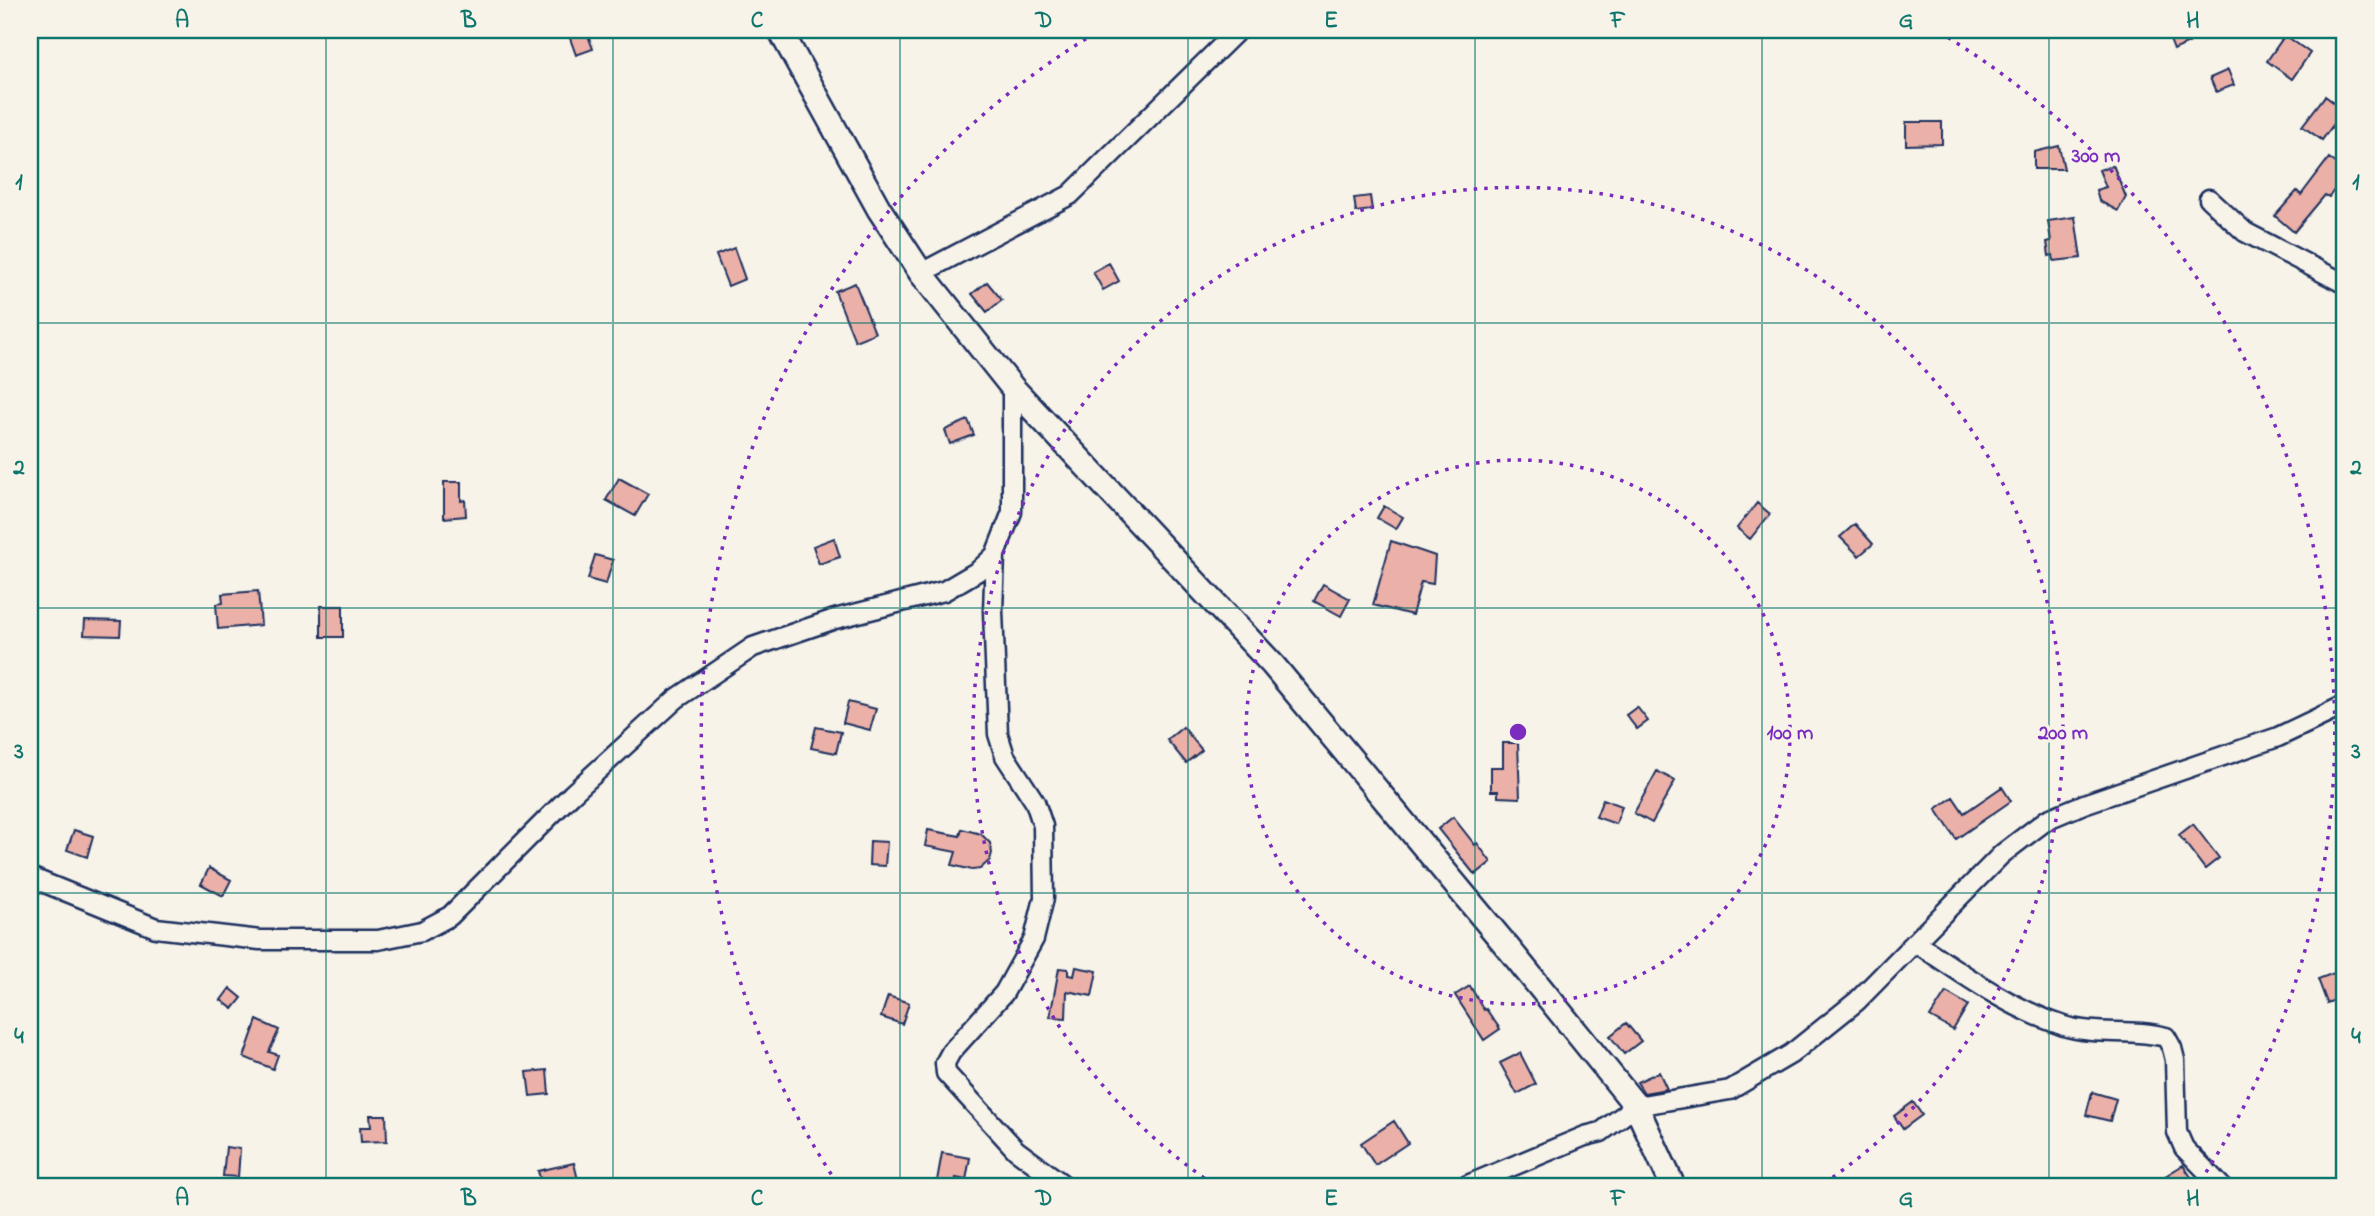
<svg xmlns="http://www.w3.org/2000/svg" width="2375" height="1216" font-family="'Indie Flower',sans-serif">
  <rect width="100%" height="100%" fill="#f7f3e8"/>
  <filter id="ink" filterUnits="userSpaceOnUse"><feTurbulence type="fractalNoise" baseFrequency=".0143" numOctaves="2"/><feDisplacementMap in="SourceGraphic" scale="14" xChannelSelector="R" yChannelSelector="G"/><feConvolveMatrix kernelMatrix="1 2 1 2 8 2 1 2 1" color-interpolation-filters="sRGB"/></filter>
  <g filter="url(#ink)">
    <path fill="#ebb0a7" stroke="#1b2f5e" stroke-width="2" d="M567,30H586L593,49L576,55Z
      M2166,30H2184L2189,43L2174,50Z
      M2285,35L2310,53L2292,79L2267,61Z
      M2228,70L2234,85L2216,92L2210,78Z
      M2325,96L2344,110L2322,140L2302,126Z
      M1906,122H1942V144L1906,145Z
      M2059,146L2064,169H2034V152Z
      M2329,158L2345,170V175L2329,197L2325,195L2294,232L2275,216L2297,191L2301,195Z
      M2113,165L2126,197L2118,211L2099,201L2096,190L2106,187L2099,170Z
      M1370,196L1372,210L1356,212L1354,198Z
      M2075,217L2081,258L2054,261L2053,255L2049,256L2047,242L2051,241L2048,221Z
      M734,248L745,279L728,286L716,255Z
      M1109,263L1119,281L1103,290L1093,272Z
      M987,282L1002,300L987,312L972,294Z
      M855,283L875,333L855,341L835,291Z
      M968,420L974,435L950,444L945,430Z
      M619,478L648,494L635,516L606,500Z
      M444,482H461V501L465,500L466,516L444,518Z
      M1757,503L1770,514L1750,539L1737,528Z
      M1384,506L1403,517L1396,529L1377,518Z
      M1855,524L1873,544L1859,556L1840,537Z
      M834,538L840,557L819,564L813,546Z
      M1391,541L1435,556L1433,584L1421,582L1412,615L1373,605Z
      M595,555L613,560L606,584L588,579Z
      M1323,584L1350,599L1341,616L1314,601Z
      M258,591L261,625L218,629L216,604L223,603L222,594Z
      M321,606H343V637H321Z
      M85,620L121,621L120,636L84,635Z
      M848,702L876,709L870,730L843,723Z
      M1637,707L1648,721L1637,729L1626,715Z
      M816,727L841,732L836,753L811,748Z
      M1183,727L1202,750L1186,763L1167,740Z
      M1503,743H1518L1520,798L1498,797V791H1491V767H1503Z
      M1657,771L1675,781L1652,823L1634,813Z
      M2002,787L2011,801L1956,839L1936,809L1953,797L1964,813Z
      M1603,799L1622,806L1616,824L1596,817Z
      M1453,817L1475,845L1477,843L1491,862L1475,875L1438,829Z
      M2193,824L2219,858L2205,869L2179,835Z
      M962,829L981,834L990,843L992,853L990,860L980,869L972,870L952,865L956,852L925,846L928,830L960,836Z
      M74,830L93,836L87,857L67,850Z
      M870,841L887,842L885,866L869,865Z
      M209,868L231,880L223,896L201,884Z
      M1076,967L1097,971L1092,996L1067,991L1066,1018L1050,1017L1059,968L1068,969V975L1074,976Z
      M2345,969V996L2327,1003L2318,979Z
      M1470,986L1484,1010L1486,1009L1500,1029L1484,1040L1455,995Z
      M230,988L242,998L233,1009L221,1000Z
      M1946,992L1968,1005L1953,1030L1930,1017Z
      M888,996L909,1003L902,1024L881,1017Z
      M257,1020L279,1030L269,1052L278,1055L273,1069L244,1057Z
      M1626,1023L1641,1041L1624,1054L1610,1036Z
      M1520,1053L1536,1084L1517,1094L1500,1063Z
      M547,1070L549,1094L530,1096L527,1072Z
      M1659,1072L1667,1089L1644,1093L1637,1082Z
      M2092,1092L2116,1099L2110,1121L2086,1115Z
      M1913,1102L1922,1115L1903,1129L1894,1116Z
      M370,1115H386L387,1141L361,1142L360,1127H371Z
      M1394,1121L1408,1143L1375,1165L1361,1143Z
      M226,1147L240,1149L238,1177L223,1176Z
      M942,1153L970,1158L966,1180L956,1178L955,1186H936Z
      M574,1163L579,1184L542,1186L538,1171Z
      M2183,1165L2197,1186H2149Z"/>
    <g fill="none" stroke-linecap="round" stroke-linejoin="round">
      <g stroke="#1b2f5e" stroke-width="23">
        <path id="minor" d="M2209,199L2245,232L2345,284
          M921,273L1070,195L1238,30
          M995,555L993,611L998,734L1005,756L1035,802L1043,826L1044,898L1034,939L1004,993L951,1052L945,1063L946,1073L1016,1150L1065,1186
          M30,877L156,928L260,940H378L422,931L450,916L572,794L676,699L753,647L835,619L944,591L978,571L995,555L1012,512V387
          M1915,942C1963,974 2009,1008 2064,1026C2097,1036 2133,1028 2166,1037L2172,1048L2175,1060L2177,1132L2184,1148L2221,1186
          M1465,1186L1585,1136L1601,1132L1636,1106L1730,1090L1791,1054L1857,1001L2002,854L2048,819L2084,804L2278,737L2345,705"/>
      </g>
      <g stroke="#1b2f5e" stroke-width="28">
        <path id="tertiary" d="M780,30L879,209L921,273L1012,387L1273,665L1509,949L1636,1106L1673,1186"/>
      </g>
      <use href="#minor" stroke="#f7f3e8" stroke-width="18"/>
      <use href="#tertiary" stroke="#f7f3e8" stroke-width="23"/>
    </g>
  </g>
  <path fill="none" stroke="#0f766e" stroke-width="2" stroke-opacity="0.55" d="M326,30V1186M613,30V1186M900,30V1186M1188,30V1186M1475,30V1186M1762,30V1186M2049,30V1186M30,323H2345M30,608H2345M30,893H2345"/>
  <g fill="none" stroke="#7b2cbf" stroke-width="3.5" stroke-dasharray="3.5 7">
    <circle cx="1518" cy="732" r="272"/>
    <path d="M1213 1184A545 545 0 1 1 1823 1184"/>
    <path d="M837 1183A817 817 0 0 1 1097 32M1939 32A817 817 0 0 1 2199 1183"/>
  </g>
  <circle cx="1518" cy="732" r="10" fill="#7b2cbf" stroke="#f7f3e8" stroke-width="3.5"/>
  <g font-size="21" text-anchor="middle" font-weight="bold" fill="#7b2cbf" stroke="#f7f3e8" stroke-width="7" stroke-linejoin="round" paint-order="stroke">
    <text x="2096" y="162">300 m</text>
    <text x="1790" y="739">100 m</text>
    <text x="2063" y="739">200 m</text>
  </g>
  <rect width="2375" height="1216" fill="none" stroke="#f7f3e8" stroke-width="77"/>
  <rect x="38" y="38" width="2298" height="1140" fill="none" stroke="#0f766e" stroke-width="2.5"/>
  <g font-size="23" text-anchor="middle" font-weight="bold" fill="#0f766e">
    <text x="182" y="27">A</text>
    <text x="469" y="27">B</text>
    <text x="757" y="27">C</text>
    <text x="1044" y="27">D</text>
    <text x="1331" y="27">E</text>
    <text x="1618" y="27">F</text>
    <text x="1906" y="27">G</text>
    <text x="2193" y="27">H</text>
    <text x="19" y="189">1</text>
    <text x="2356" y="189">1</text>
    <text x="19" y="474">2</text>
    <text x="2356" y="474">2</text>
    <text x="19" y="758">3</text>
    <text x="2356" y="758">3</text>
    <text x="19" y="1043">4</text>
    <text x="2356" y="1043">4</text>
    <text x="182" y="1205">A</text>
    <text x="469" y="1205">B</text>
    <text x="757" y="1205">C</text>
    <text x="1044" y="1205">D</text>
    <text x="1331" y="1205">E</text>
    <text x="1618" y="1205">F</text>
    <text x="1906" y="1205">G</text>
    <text x="2193" y="1205">H</text>
  </g>
</svg>
